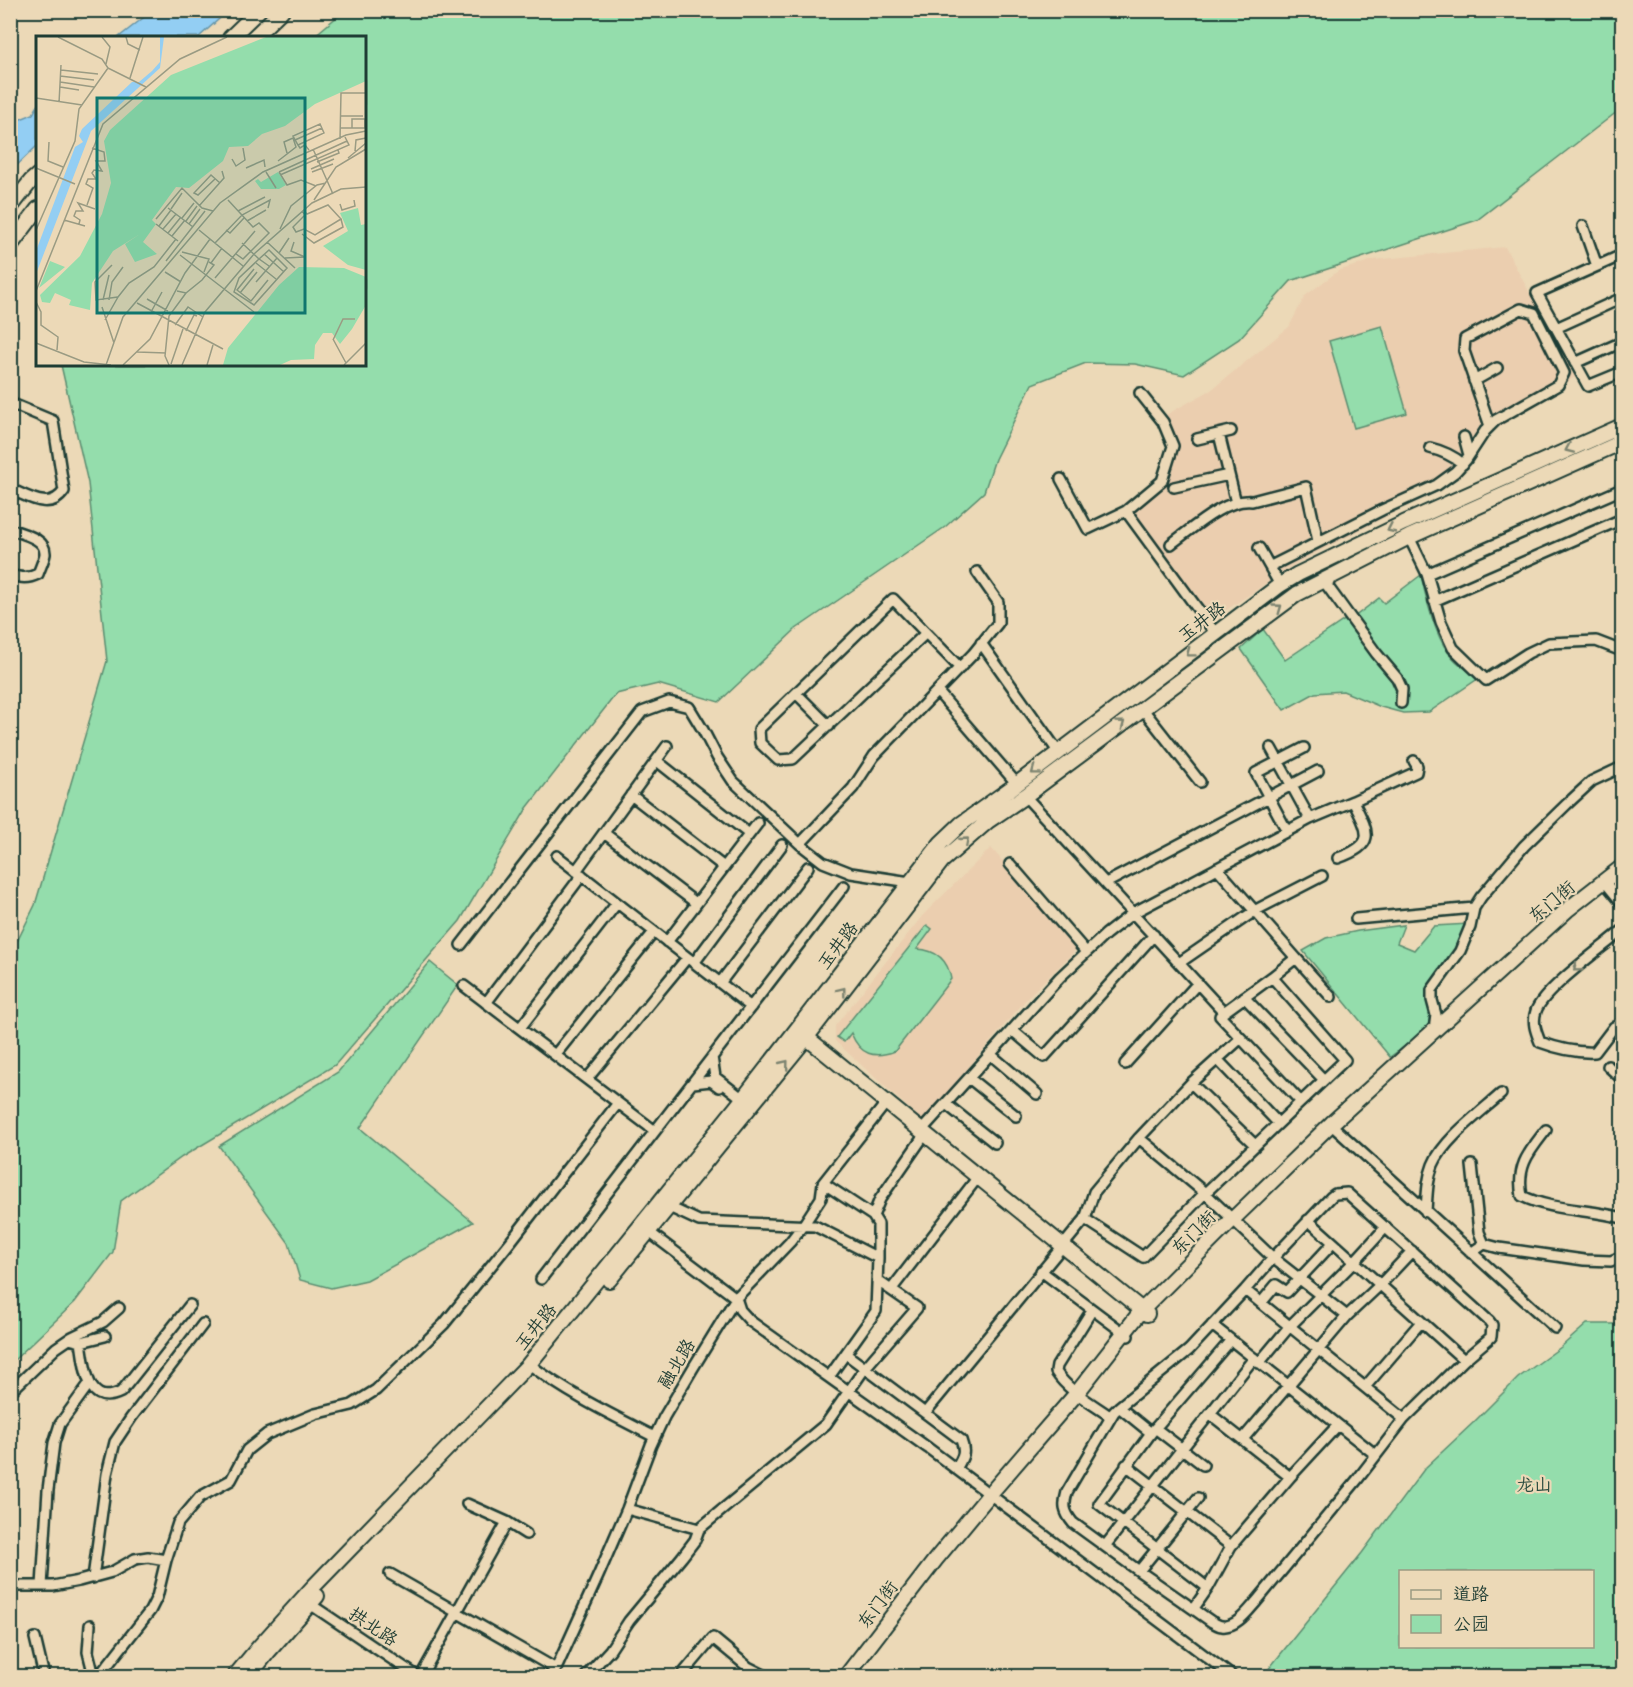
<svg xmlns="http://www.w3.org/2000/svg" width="1633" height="1687" font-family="'Architects Daughter','LXGW WenKai TC',sans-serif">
  <rect width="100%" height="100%" fill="#ecd9b7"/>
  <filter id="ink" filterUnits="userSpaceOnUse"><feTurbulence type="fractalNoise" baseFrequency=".0167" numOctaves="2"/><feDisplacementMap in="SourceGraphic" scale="12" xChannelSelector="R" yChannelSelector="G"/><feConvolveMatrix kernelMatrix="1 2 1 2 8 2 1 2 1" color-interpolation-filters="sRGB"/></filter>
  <g filter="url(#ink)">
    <path fill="#ebceaf" d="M1505,247L1575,377L1488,435L1470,464L1425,496L1292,566L1210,621L1131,514L1161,491L1173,462L1162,417L1211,390L1289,327L1305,296L1338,271L1373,260Z
      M991,848L1079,947L1030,995L923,1121L835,1041V1026L923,915Z"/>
    <path fill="#94ddac" stroke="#5a8d70" stroke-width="1.5" fill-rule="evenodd" d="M345,10L1622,11V108L1477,220L1291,281L1239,339L1184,375L1135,364L1086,363L1032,384L995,459L984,492L945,527L796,629L719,702L658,684L616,694L527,808L460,921L335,1065L182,1157L121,1201L113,1252L75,1302L11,1363V954L35,905L107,661L88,483L61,365L364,364V38L313,37Z
      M1382,326L1407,413L1354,428L1329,341Z
      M1421,575C1426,599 1436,641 1453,658C1460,666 1470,672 1479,678L1429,712L1403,713L1381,707L1343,691L1315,693L1284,710L1241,649L1263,629L1285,660L1343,621L1354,617L1379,598L1384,603Z
      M1469,924L1451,957L1432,983L1428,993L1430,1006L1429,1028L1390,1057L1303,951L1326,938L1358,931L1404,925L1397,943L1414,950L1434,926Z
      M927,925L932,929L917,949C936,950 948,960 951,979L895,1051C874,1059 860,1055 851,1033L844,1042L837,1037Z
      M430,962L458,985L360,1128L473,1222L367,1280L331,1288L300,1280L289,1243L219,1146L338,1072Z
      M1587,1324H1622V1676H1263L1362,1553L1425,1468L1474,1422L1518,1378L1561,1347ZM1400,1572H1592V1646H1400Z"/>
    <path fill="#93cef3" stroke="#6594a7" stroke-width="1.5" d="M152,11V10L228,11L199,37H119Z
      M37,107V146L11,171V123L33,114Z"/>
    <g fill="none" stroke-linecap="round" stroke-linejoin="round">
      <g stroke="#1f3d34" stroke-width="14">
        <path id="street" d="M1583,226L1597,266
          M1622,255L1537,293L1588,386L1622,372
          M1556,328L1622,298
          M1575,363L1622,342
          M1474,381L1497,368
          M10,403L53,421L64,491C50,512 28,496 10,489
          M1219,434L1236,503
          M1464,437L1469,455
          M1197,439L1231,431
          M1430,448C1443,451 1452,455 1463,464
          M1061,479L1088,529L1126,511L1162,481L1173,446L1163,422L1140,393
          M1174,487L1229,475
          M1126,511L1216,634
          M10,529C22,534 46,538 45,554C44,560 40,568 38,574C28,579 21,578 10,575
          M1409,537L1427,574L1441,622L1453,648L1486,680L1528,653L1549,643L1596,641L1622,651
          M1171,544C1192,529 1225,498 1252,501L1306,487L1318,541
          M1259,548L1280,585
          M1271,566L1382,510L1437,485L1455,472L1466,460L1485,431L1496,420L1558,385L1564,373L1534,313L1521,309L1465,339L1464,351L1490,426
          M1427,574L1622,489
          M1323,580L1376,653L1397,678L1402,689L1401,703
          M1434,601L1622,519
          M926,633L793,759L778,760L760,743L759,729L893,599L960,668
          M981,643L1059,753
          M937,691L1017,784
          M796,693L829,726
          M1142,708L1200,782
          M1271,748L1310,819
          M657,761L749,834
          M631,795L724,867
          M1025,796L1224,1012L1272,977L1345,1060L1201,1197L1143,1257L1085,1219
          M1353,801L1416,772L1417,766L1414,761
          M1287,831L1256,773L1304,748
          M604,833L696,903
          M800,844L853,788L874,756L973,654L998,623V602L977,572
          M557,856L751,1007
          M1010,864L1086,952
          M1217,868L1296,958
          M576,871L667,746
          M1614,874L1622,885
          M1604,881L1622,903
          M1106,883L1318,771
          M1356,919L1474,908
          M1622,931C1604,946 1543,990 1536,1011C1532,1022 1536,1032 1540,1042C1559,1049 1576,1053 1595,1052L1614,1027L1622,1024
          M667,942L758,823
          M461,945L642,712L669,702L689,707L703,730L717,757L733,781L800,844L823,862L851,873L910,882
          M694,963L782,845
          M1179,963L1256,910L1322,876
          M1272,977L1296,958L1331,997
          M720,983L808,867
          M464,986L655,1131
          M1244,997L1324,1080
          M486,1003L582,875
          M1224,1012L1220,1016L1301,1102
          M520,1028L617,903
          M1012,1030L1044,1057L1154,935
          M1434,1030L1436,1015L1432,1000V990L1460,951L1470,927L1474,908L1481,897L1524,846L1567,804L1592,781L1622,767
          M990,1054L1037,1094
          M555,1055L654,932
          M712,1057L715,1077L743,1099
          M1217,1059L1278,1123
          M1125,1064L1198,983
          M1608,1066L1622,1079
          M969,1078L1016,1116
          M587,1079L687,958
          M693,1083L711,1081L719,1087
          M1191,1083L1255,1145
          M946,1104L995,1143
          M1336,1129L1555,1328
          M1546,1130C1529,1152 1516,1166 1522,1196C1552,1211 1590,1209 1622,1218
          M921,1131L1060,977L1106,934L1133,913L1310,819L1353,801C1369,833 1377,844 1338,858
          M1139,1138L1205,1193L1273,1258L1331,1197L1335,1194L1347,1193L1489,1321L1492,1325L1491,1337L1464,1360L1404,1419L1357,1480L1256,1602C1248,1611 1236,1628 1222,1626C1218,1626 1215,1623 1212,1622L1139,1571L1073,1523C1064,1512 1063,1506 1067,1492L1114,1412L1119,1407L1189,1350L1245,1290L1273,1258L1347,1316
          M1472,1165L1479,1232L1484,1244
          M823,1183L873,1216
          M669,1207L699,1221L815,1226L878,1258L876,1311L829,1377
          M1426,1212C1427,1196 1427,1180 1433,1165C1443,1140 1481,1112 1501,1094
          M1308,1220L1464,1360
          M649,1232L736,1298L740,1310L750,1321L928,1448L1232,1676
          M1471,1253L1484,1244L1499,1248L1584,1260L1611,1261L1622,1256
          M878,1258V1224L873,1216L880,1199L925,1134
          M1041,1271L1128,1336
          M541,1279L844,886
          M891,1290L978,1177
          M1245,1290L1404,1419
          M1261,1303L1276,1285L1287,1292L1333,1243
          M1092,1310L1057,1366L1056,1372C1068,1391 1093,1404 1111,1417
          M1212,1325L1376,1455
          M69,1339L81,1342C85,1365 86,1409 121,1392L190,1305
          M81,1342L105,1336
          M846,1354L961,1440C966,1453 963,1457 956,1469
          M1259,1363L1289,1327L1354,1262L1386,1227
          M529,1364C568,1394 612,1415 655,1437
          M1365,1387L1421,1322
          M10,1392L56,1348L72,1337L103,1322L119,1308
          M1119,1407L1151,1433
          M925,1413L1085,1219L1094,1192L1139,1138L1191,1083L1240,1039
          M1210,1414L1290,1477
          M1155,1428L1203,1465
          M1243,1439L1347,1316L1380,1285L1412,1251
          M1126,1465L1231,1546
          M467,1504L507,1522L526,1534
          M627,1509L699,1529L826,1424L865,1368L917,1308L878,1281
          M1105,1546L1254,1358
          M166,1560L178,1523L200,1497L231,1480L247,1450L267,1434L315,1414L352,1405L376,1390L444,1324L511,1241L618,1103
          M1139,1571L1198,1498
          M390,1574L556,1669
          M93,1578L107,1474L115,1442L131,1418L203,1324
          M10,1586H53L79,1581L112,1572L135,1559L148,1557L166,1560L157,1597L150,1611L99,1676
          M42,1586L48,1490L54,1443L60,1424L89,1384
          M1208,1588L1099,1504L1151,1433L1231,1340
          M310,1604L417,1676
          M1194,1608L1208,1588L1231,1546L1290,1477L1338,1425
          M90,1625L88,1652L94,1676
          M35,1638L44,1676
          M421,1676L507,1522
          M550,1676L556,1669L599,1574L627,1509L651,1445L664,1417L693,1368L736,1298L790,1242L804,1224L821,1198L823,1183L886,1103
          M586,1676L610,1650L629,1621L682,1557L695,1540L699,1529
          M681,1676L713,1638L748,1667L766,1676"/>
      </g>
      <g stroke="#1f3d34" stroke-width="18">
        <path id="secondary" d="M230,38L259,10
          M253,38L282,10
          M10,208L31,181L38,175
          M10,246L38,209
          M801,1033L1147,1314
          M609,1280L806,1038L942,861L988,821L1025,796L1297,594L1409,537L1622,442
          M235,1676L259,1647L314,1586L529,1364L739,1104L941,843L961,824L1017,784L1280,585L1298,574L1404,523L1622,426
          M249,1676L268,1652L317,1596
          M846,1676L936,1559L989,1495L1077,1393L1142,1310L1232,1220L1332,1123L1567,910L1622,867"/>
      </g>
      <use href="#street" stroke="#ecd9b7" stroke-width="9"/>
      <use href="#secondary" stroke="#ecd9b7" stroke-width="14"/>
    </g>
    <defs><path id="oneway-chevron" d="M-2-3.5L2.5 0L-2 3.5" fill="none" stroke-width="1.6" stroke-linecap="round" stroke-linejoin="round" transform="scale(1.5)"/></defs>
    <g stroke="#7b836f">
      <use href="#oneway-chevron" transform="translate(1569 449) rotate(156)"/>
      <use href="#oneway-chevron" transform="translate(1391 529) rotate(155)"/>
      <use href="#oneway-chevron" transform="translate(1278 608) rotate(-36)"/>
      <use href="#oneway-chevron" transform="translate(1190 653) rotate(143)"/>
      <use href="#oneway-chevron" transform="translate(1121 724) rotate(-37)"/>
      <use href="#oneway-chevron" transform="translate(1035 771) rotate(143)"/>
      <use href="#oneway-chevron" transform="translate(965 841) rotate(-41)"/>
      <use href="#oneway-chevron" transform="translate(1577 968) rotate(141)"/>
      <use href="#oneway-chevron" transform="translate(842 991) rotate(-52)"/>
      <use href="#oneway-chevron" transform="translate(785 1064) rotate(-51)"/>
    </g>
  </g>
  <g text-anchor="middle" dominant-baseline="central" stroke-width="4.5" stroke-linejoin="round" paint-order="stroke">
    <g font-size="18" fill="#1f3d34" stroke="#ecd9b7">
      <text transform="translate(1202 622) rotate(-37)">玉井路</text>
      <text transform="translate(1552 902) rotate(-40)">东门街</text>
      <text transform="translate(838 946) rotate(-53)">玉井路</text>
      <text transform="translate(1194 1233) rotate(-45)">东门街</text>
      <text transform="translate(536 1327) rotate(-51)">玉井路</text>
      <text transform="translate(677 1364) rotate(-59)">融北路</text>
      <text transform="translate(878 1605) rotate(-53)">东门街</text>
      <text transform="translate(373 1627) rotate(34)">拱北路</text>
    </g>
    <g font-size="18" fill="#2b4d40" stroke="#ecd9b7">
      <text x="1534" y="1485">龙山</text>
    </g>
  </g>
  <g transform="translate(36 36)">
    <rect width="330" height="330" fill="#ecd9b7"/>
    <path d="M230,1H330V45L279,68L249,90L226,98L212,110L193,111L187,125L153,152L140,151L116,184L120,188L107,206L121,218L99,226L89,208L104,198L77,215L56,247L54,274L33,269L35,264L19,257L14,267L6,266L4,259L44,220L66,178L75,147L68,105L74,94L135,39ZM242,136L250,149L243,153H225L219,145L222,143L225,146ZM322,172L325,189L330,188V234L312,229L287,210L312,195L304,177ZM14,225L29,231L3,252ZM263,231L308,232L330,241V269L316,293L304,308L296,297H287L279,309L278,323L255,324L244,329H187L192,312L243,249Z" fill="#94ddac"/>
    <path d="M124,1H128L124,32L55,95L0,238V215L39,111L47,106L43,100L46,93L96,46H103L116,35L124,26Z" fill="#93cef3"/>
    <path fill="none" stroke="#9a9b83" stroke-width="1.5" d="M22,1L66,23L72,32M66,1L74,11L70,28M90,1L92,8L104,14M25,34L62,38M24,40L58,44M94,42L107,1M24,46L58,51M24,51L43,54M0,62L46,69M23,67L25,29M304,80H327M304,92H329V83M316,92V83H330M304,103L305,57H329M259,104L286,92M13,106L12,125L27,131M262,109L288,97L284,88L257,100L262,109L264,112L269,109L273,114M277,113L297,158M319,115L320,104L330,102M312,122L330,107M196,123L200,130L209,124L207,112M242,125L260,111L257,102L248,106L251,117M281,126L303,117L302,114M0,132L39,148M210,132L228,124L229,131M275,133L298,123M230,136L240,152M243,136L311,105M243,136L251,149L265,144L280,150M276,136L297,128M244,139L313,109L309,101M179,143L162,159L158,157L175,139L184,147M192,164L217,191L223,187L233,197L207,223L200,218M278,164L300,131L330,113M304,168L306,174L319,170L318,164M51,169L57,152L50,148L52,143H60L56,137L58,134L66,135L60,125H69L68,116L56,112M163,170L188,142L186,135M132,172L157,191M135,173L146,157M202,175L229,161M266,175L269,179L257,191L260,196L268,193L279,199L305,183L292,169L271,178L267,174M146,182L158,167M120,183L146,152L166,172L177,175M28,184L49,190M150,185L161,170M211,185L230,174M43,188L44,184L38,180L40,175H47L42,167L59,173M120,188L142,205M153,188L164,173M123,190L135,174M127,193L140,178M244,193L255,170L281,149L290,147M0,194L39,105L43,73L72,32L110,51M163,194L207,230M190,194L194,197L208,182M132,197L145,181M266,198L278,207L307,191L305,183M136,200L149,184M231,206L259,232M179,207L206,179L234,164L232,172M206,207L223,223L233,214L251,232L218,269L198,256L203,242L223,223L233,230M146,216L173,223L168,236M243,217L253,202M228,218L248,236M144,219L218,276M249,222L269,221L255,215L258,206M130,225L169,175M175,227L186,212M220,227L240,243M129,236L145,246M179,242L219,195M220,246L241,222M0,255L67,88L144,23L191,1M141,255L150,257L166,244L178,229L173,226M204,257L221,236M82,261L93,247L118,231L140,203M111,263L132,275M67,264L73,239M73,264L76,246L87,231M215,265L201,254L218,233M215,265L232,244M0,266L5,276V289L22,301L21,314M101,267L187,313M66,271L78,307M115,276L126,256M69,284L82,261L60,264L59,246L76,229M139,289L152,271L167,281M150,295L158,279L161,280M297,303L310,327M297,304L307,283H319M0,307L48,326L75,329M101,316L130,317M135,328L147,293M70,329L87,281L184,167L227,136L310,99L330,95M87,329L114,303L149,237L174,203M133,329L129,320L133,280L150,257M146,329L169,276L218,218L276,167L305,153L330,151M171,329L177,309M308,329L330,307"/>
    <path fill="#0f766e" fill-opacity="0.15" stroke="#0f766e" stroke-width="3" d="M61,62H269V277H61Z"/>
    <rect width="330" height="330" fill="none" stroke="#1f3d34" stroke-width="3"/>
  </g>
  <rect width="1633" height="1687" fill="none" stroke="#ecd9b7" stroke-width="36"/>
  <rect x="18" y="18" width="1597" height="1651" fill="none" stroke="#1f3d34" stroke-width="2" filter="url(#ink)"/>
  <rect x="1399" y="1570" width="195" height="78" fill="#ecd9b7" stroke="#9a9b83" stroke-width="1.5"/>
  <rect x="1411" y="1590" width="30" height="9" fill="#ecd9b7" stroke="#9a9b83" stroke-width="1.5"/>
  <text x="1453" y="1600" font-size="18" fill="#1f3d34">道路</text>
  <rect x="1411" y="1615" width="30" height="18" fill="#94ddac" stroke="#9a9b83" stroke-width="1.5"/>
  <text x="1453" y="1630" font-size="18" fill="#1f3d34">公园</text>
</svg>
